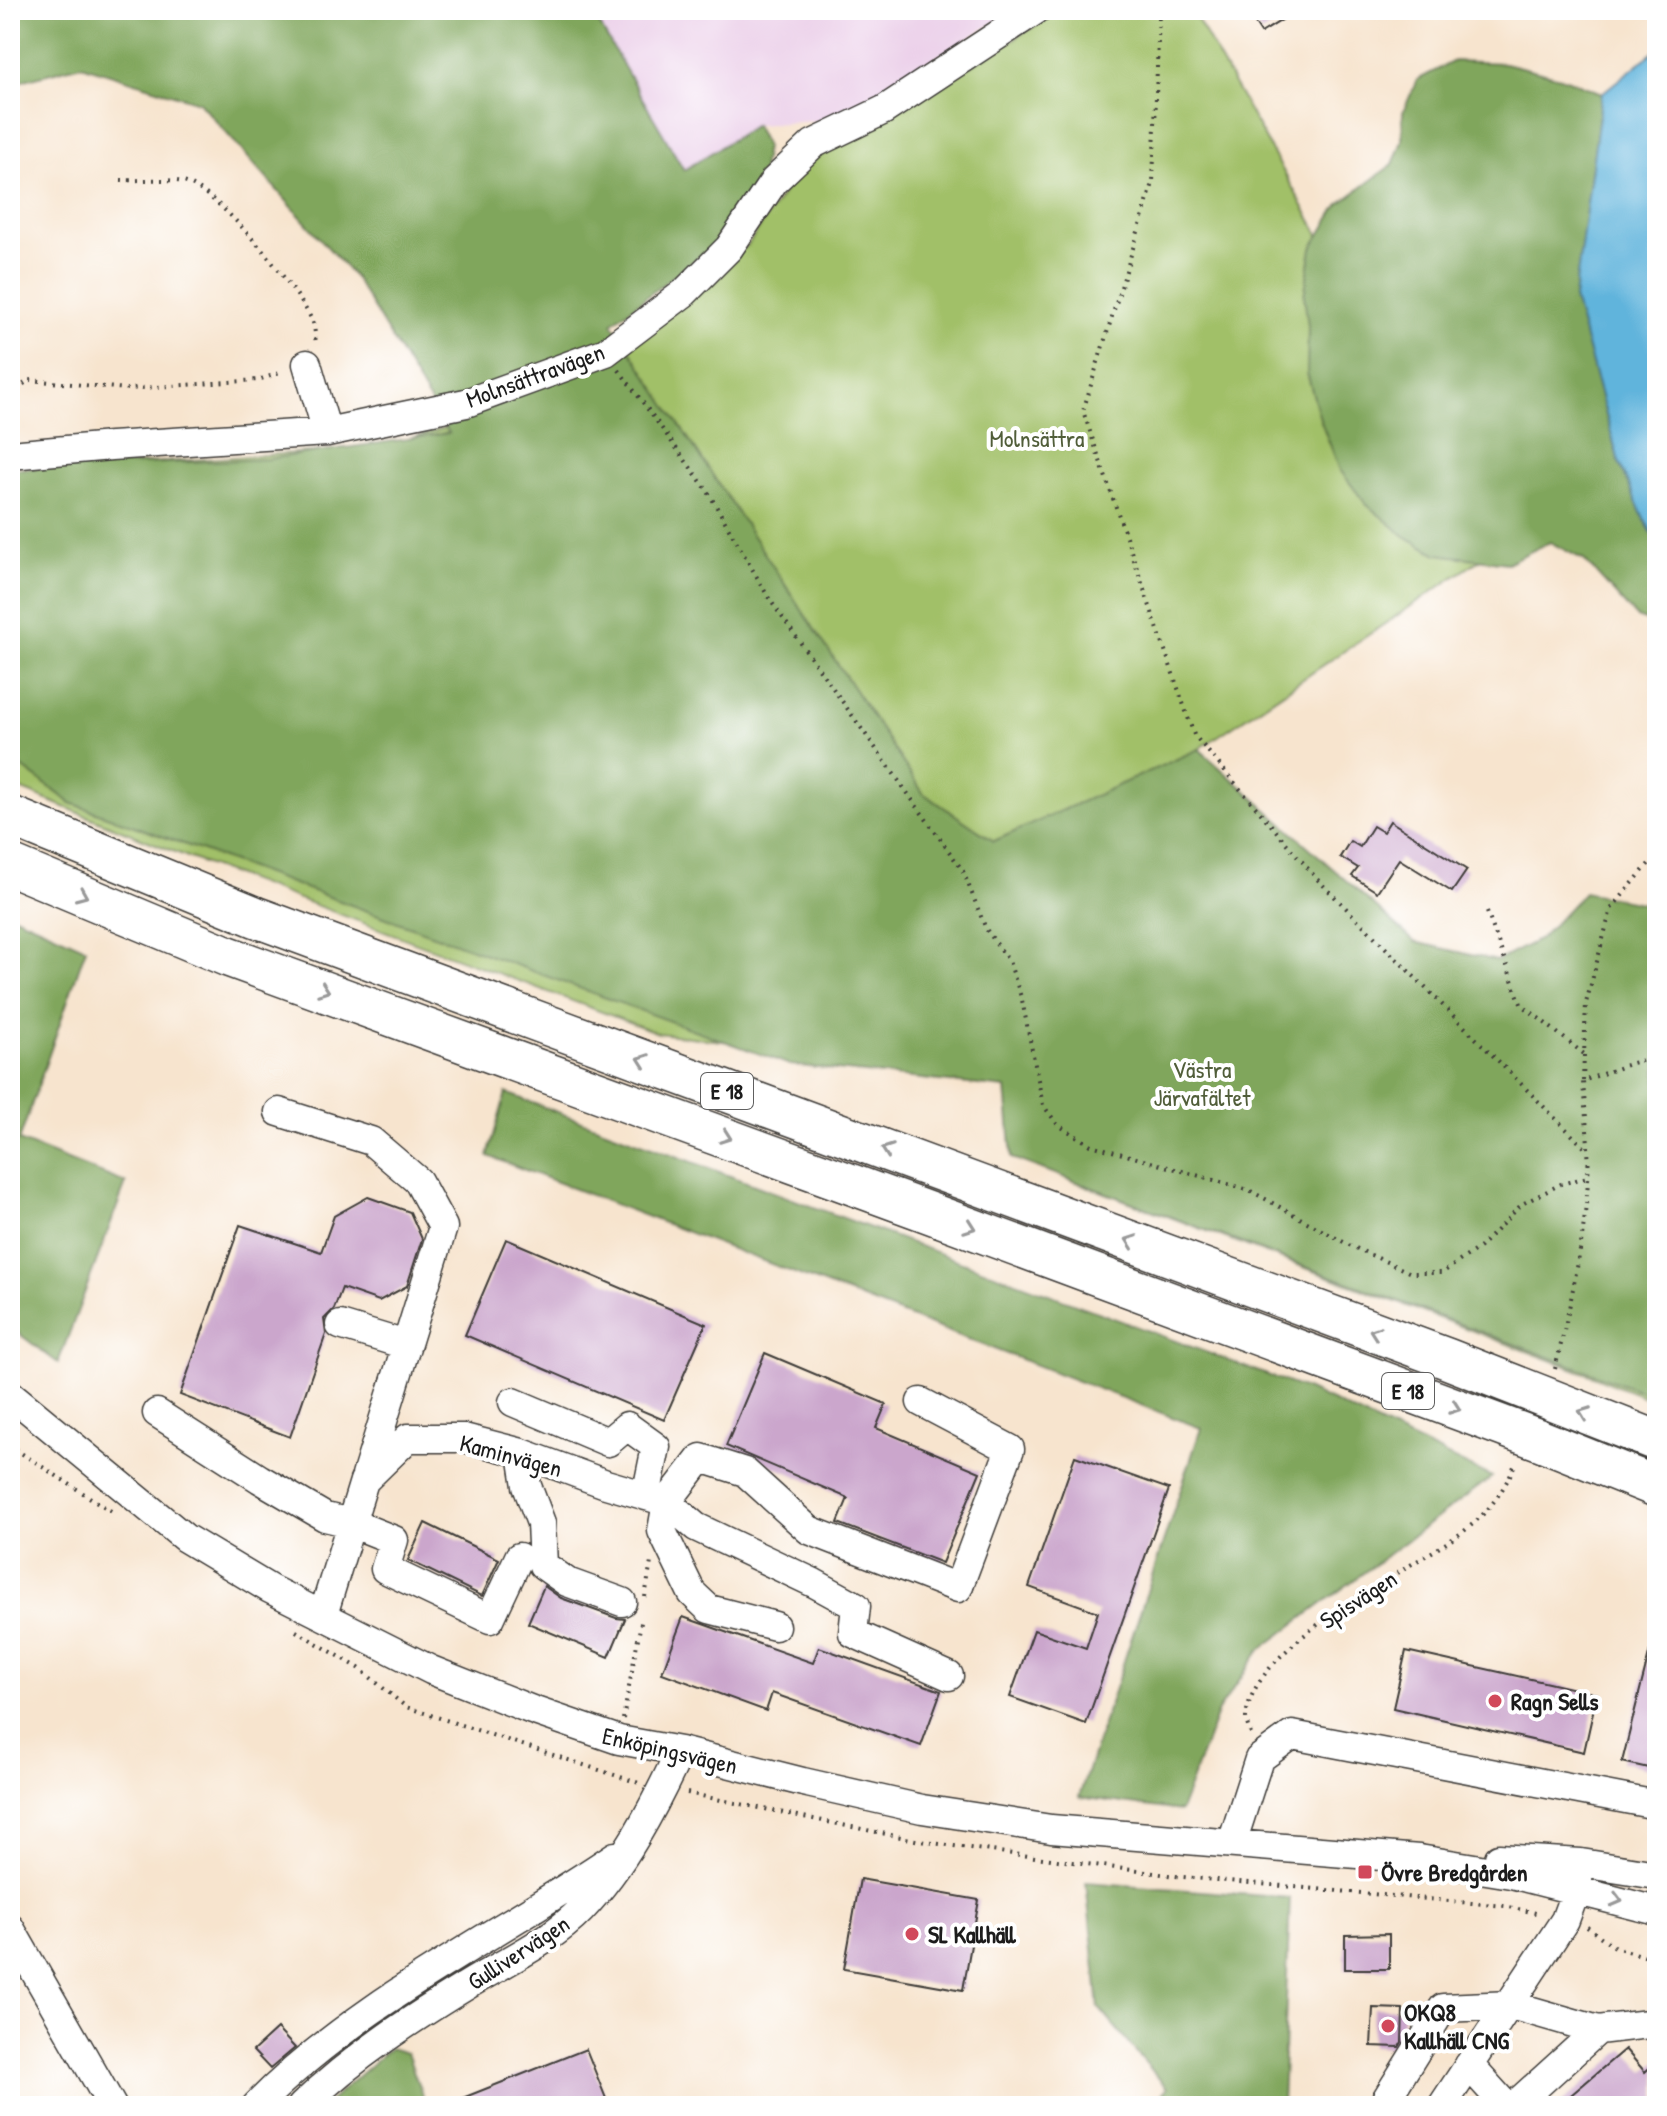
<svg xmlns="http://www.w3.org/2000/svg" width="1667" height="2116" font-family="'Patrick Hand',sans-serif">
  <rect width="100%" height="100%" fill="#fff"/>
  <filter id="ink" filterUnits="userSpaceOnUse"><feTurbulence type="fractalNoise" baseFrequency=".0125" numOctaves="2"/><feDisplacementMap in="SourceGraphic" scale="16" xChannelSelector="R" yChannelSelector="G"/><feConvolveMatrix kernelMatrix="1 2 1 2 8 2 1 2 1" color-interpolation-filters="sRGB"/></filter>
  <filter id="wash" filterUnits="userSpaceOnUse"><feTurbulence type="fractalNoise" baseFrequency=".006" numOctaves="4" result="noise"/><feDisplacementMap in="SourceGraphic" scale="32" xChannelSelector="R" yChannelSelector="G"/><feGaussianBlur stdDeviation="1.8" result="paint"/><feColorMatrix in="noise" values="0 0 0 0 0 0 0 0 0 0 0 0 0 0 0 0 0 1.4 0 .05"/><feComposite in="paint" operator="in"/></filter>
  <g filter="url(#wash)">
    <rect width="100%" height="100%" fill="#f7e4ce"/>
    <path fill="#ecd1ea" d="M609,10H1016L831,120L755,125L684,171L595,17Z"/>
    <path fill="#a1c068" stroke="#5e6e42" stroke-width="2" d="M1062,10H1192L1363,312L1657,115V561L1613,470L1199,749L1254,880L1657,1125V1402L1593,1376L1063,1177L1064,1096L778,1048L658,1033L200,862L10,785V472L312,452L394,443L497,413L747,246L801,167Z"/>
    <path fill="#80a65c" stroke="#4e613c" stroke-width="2" d="M10,10H609L595,17L684,170L755,125L766,147L762,170L729,234L612,323L923,793L994,841L1199,749L1415,942L1497,961L1540,939L1584,892L1657,906V1397L1012,1158L1006,1088L790,1065L71,803L10,758V469L268,459L449,433L355,278L199,102L81,65L10,84Z
      M1454,61L1505,63L1561,77L1602,93L1574,298L1619,462L1643,517L1657,542V624L1636,617L1584,560L1550,542L1507,563L1437,554L1406,537L1366,504L1340,470L1320,419L1307,373L1308,326L1304,296L1312,248L1338,205L1393,164L1402,141L1403,112L1417,80Z
      M10,914L86,948L19,1141L126,1183L58,1363L10,1327Z
      M506,1093L1308,1390L1492,1477L1260,1650L1218,1711L1180,1811L1079,1797L1201,1428L488,1156Z
      M1086,1882L1290,1898L1282,2106H1152L1167,2088L1099,2008Z
      M390,2048L407,2053L426,2106H324Z"/>
    <path fill="#60b4dc" stroke="#3e687c" stroke-width="2" d="M1657,49V542L1643,517L1619,462L1574,298L1602,93Z"/>
    <g id="blocks">
      <path fill="#cba6cc" d="M1246,10H1298L1261,33Z
        M1390,821L1467,870L1452,892L1399,859L1377,892L1352,876L1358,868L1340,857L1350,841L1360,847L1373,826L1383,832Z
        M368,1197L410,1212L422,1239L407,1286L379,1301L342,1288L334,1309L324,1319L326,1334L290,1437L180,1395L240,1225L321,1252L334,1216Z
        M506,1239L706,1324L664,1420L465,1335Z
        M765,1353L886,1404L876,1428L980,1472L942,1563L838,1523L848,1498L726,1446Z
        M1075,1456L1169,1489L1086,1724L1010,1697L1034,1630L1086,1648L1098,1612L1029,1587Z
        M425,1523L499,1559L482,1596L408,1560Z
        M544,1586L561,1598L616,1618L625,1619L609,1657L528,1623Z
        M683,1617L813,1663L819,1647L941,1691L921,1746L772,1693L766,1711L662,1673Z
        M1651,1646L1657,1647V1770L1622,1762Z
        M1406,1651L1597,1694L1584,1752L1393,1708Z
        M860,1879L979,1900L963,1990L844,1969Z
        M1389,1934V1969H1345V1935Z
        M1373,2008L1403,2009L1402,2042L1399,2047L1371,2046Z
        M277,2029L295,2048L270,2069L253,2051Z
        M586,2049L609,2106H445V2105Z
        M1625,2049L1645,2072L1657,2061V2106H1558Z"/>
    </g>
  </g>
  <g filter="url(#ink)">
    <use href="#blocks" fill-opacity="0" stroke="#3d3a37" stroke-width="2"/>
    <g fill="none" stroke-linecap="round" stroke-linejoin="round">
      <g stroke="#3d3a37" stroke-width="31">
        <path id="minor" d="M307,364L327,432
          M10,455L111,446L327,432L466,403L606,352L684,293L729,248L774,181L813,144L884,110L1036,10
          M279,1112L371,1141L418,1181L443,1227L366,1476
          M340,1325L406,1345
          M10,1394L185,1538L270,1589L431,1670L532,1710L619,1740L680,1751L803,1782L922,1809L1051,1829L1419,1859L1511,1874L1657,1911
          M513,1402L608,1442L627,1426L656,1447L646,1496
          M157,1413L260,1479L325,1517L351,1523L394,1540L385,1569L490,1619L519,1557
          M522,1453L527,1486L541,1523L543,1565L567,1582L622,1602
          M323,1615L364,1481L408,1438H464L522,1453L606,1484L667,1502L696,1527L814,1583L856,1606L853,1633L949,1676
          M775,1626L709,1609L692,1593L662,1531L667,1502L701,1458L745,1472L809,1530L958,1588L1010,1449L921,1402
          M1232,1843L1259,1759L1292,1735L1657,1805
          M1499,1858L1581,1863L1657,1875
          M10,1928L112,2106
          M1469,2065L1506,2106
          M256,2106C359,2001 495,1938 615,1856
          M302,2106C354,2056 413,2018 474,1981C509,1960 552,1940 581,1910C624,1865 654,1807 680,1751
          M1382,2106L1443,2008L1511,2005L1598,2030L1657,2023
          M1442,2106L1565,1920L1576,1890L1581,1863
          M1514,2106L1598,2030"/>
      </g>
      <g stroke="#3d3a37" stroke-width="43">
        <path id="highway" d="M10,816L256,917L1448,1359L1657,1441
          M10,865L227,956L919,1209L1540,1440L1657,1487"/>
      </g>
      <path stroke="#3d3a37" stroke-width="4" stroke-dasharray="2 6" stroke-linecap="butt" d="M1159,10L1153,183L1083,411L1194,735L1317,879L1587,1150
        M121,180C140,181 163,178 183,182C219,190 295,286 312,320C315,327 315,336 316,344
        M619,370L707,490L770,600L963,871L986,929L1009,961L1022,1000L1043,1105L1058,1125L1091,1145L1249,1190L1349,1245L1411,1273H1442L1480,1247L1522,1204L1561,1184L1588,1177
        M10,393L30,380L127,389L258,380L283,372
        M1487,912L1521,1004L1584,1054
        M1583,1081L1586,1003L1611,909L1657,854
        M1555,1369C1570,1307 1584,1244 1588,1180C1590,1147 1585,1114 1583,1081L1632,1063L1657,1057
        M10,1443L21,1453L111,1511
        M645,1597L651,1562
        M296,1631L359,1668L406,1707L639,1783
        M623,1719L642,1617
        M1251,1734C1249,1729 1246,1723 1246,1717C1253,1642 1408,1572 1464,1531C1488,1513 1504,1491 1515,1464
        M687,1793L925,1842L1183,1877L1505,1906L1540,1914
        M1587,1927L1615,1947L1657,1960"/>
      <use href="#minor" stroke="#fff" stroke-width="28"/>
      <use href="#highway" stroke="#fff" stroke-width="40"/>
    </g>
    <defs><path id="oneway-chevron" d="M-2-3.5L2.5 0L-2 3.5" fill="none" stroke-width="1.6" stroke-linecap="round" stroke-linejoin="round" transform="scale(2)"/></defs>
    <g stroke="#999">
      <use href="#oneway-chevron" transform="translate(82 895) rotate(23)"/>
      <use href="#oneway-chevron" transform="translate(324 990) rotate(20)"/>
      <use href="#oneway-chevron" transform="translate(643 1060) rotate(-160)"/>
      <use href="#oneway-chevron" transform="translate(726 1137) rotate(20)"/>
      <use href="#oneway-chevron" transform="translate(887 1150) rotate(-160)"/>
      <use href="#oneway-chevron" transform="translate(970 1227) rotate(20)"/>
      <use href="#oneway-chevron" transform="translate(1131 1241) rotate(-160)"/>
      <use href="#oneway-chevron" transform="translate(1375 1332) rotate(-160)"/>
      <use href="#oneway-chevron" transform="translate(1455 1408) rotate(20)"/>
      <use href="#oneway-chevron" transform="translate(1584 1413) rotate(-159)"/>
      <use href="#oneway-chevron" transform="translate(1617 1900) rotate(15)"/>
    </g>
  </g>
  <g fill="#d1495b" stroke="#fff" stroke-width="3">
    <circle cx="1495" cy="1701" r="8"/>
    <rect x="1357" y="1864" width="16" height="16" rx="4"/>
    <circle cx="912" cy="1934" r="8"/>
    <circle cx="1388" cy="2026" r="8"/>
  </g>
  <g text-anchor="middle" dominant-baseline="central" stroke-width="8" stroke-linejoin="round" paint-order="stroke">
    <g fill="#fff" stroke="#606060" stroke-width="2">
      <rect x="701" y="1073" width="52" height="36" rx="6"/>
      <rect x="1382" y="1373" width="52" height="36" rx="6"/>
    </g>
    <g font-size="22" font-weight="bold" fill="#1c1c1c">
      <text x="727" y="1091">E 18</text>
      <text x="1408" y="1391">E 18</text>
    </g>
    <g font-size="24" fill="#1c1c1c" stroke="#fff">
      <text transform="translate(535 375) rotate(-20)">Molnsättravägen</text>
      <text transform="translate(511 1455) rotate(15)">Kaminvägen</text>
      <text transform="translate(1358 1599) rotate(-33)">Spisvägen</text>
      <text transform="translate(670 1750) rotate(13)">Enköpingsvägen</text>
      <text transform="translate(518 1952) rotate(-33)">Gullivervägen</text>
    </g>
    <g font-size="24" fill="#515e3a" stroke="#fff">
      <text x="1037" y="438">Molnsättra</text>
      <text x="1202" y="1069">Västra<tspan x="1202" dy="28">Järvafältet</tspan></text>
    </g>
    <g font-size="24" font-weight="bold" fill="#1c1c1c" stroke="#fff" text-anchor="start">
      <text x="1511" y="1701">Ragn Sells</text>
      <text x="1381" y="1872">Övre Bredgården</text>
      <text x="928" y="1934">SL Kallhäll</text>
      <text x="1404" y="2012">OKQ8<tspan x="1404" dy="28">Kallhäll CNG</tspan></text>
    </g>
  </g>
  <rect width="1667" height="2116" fill="none" stroke="#fff" stroke-width="40"/>
</svg>
